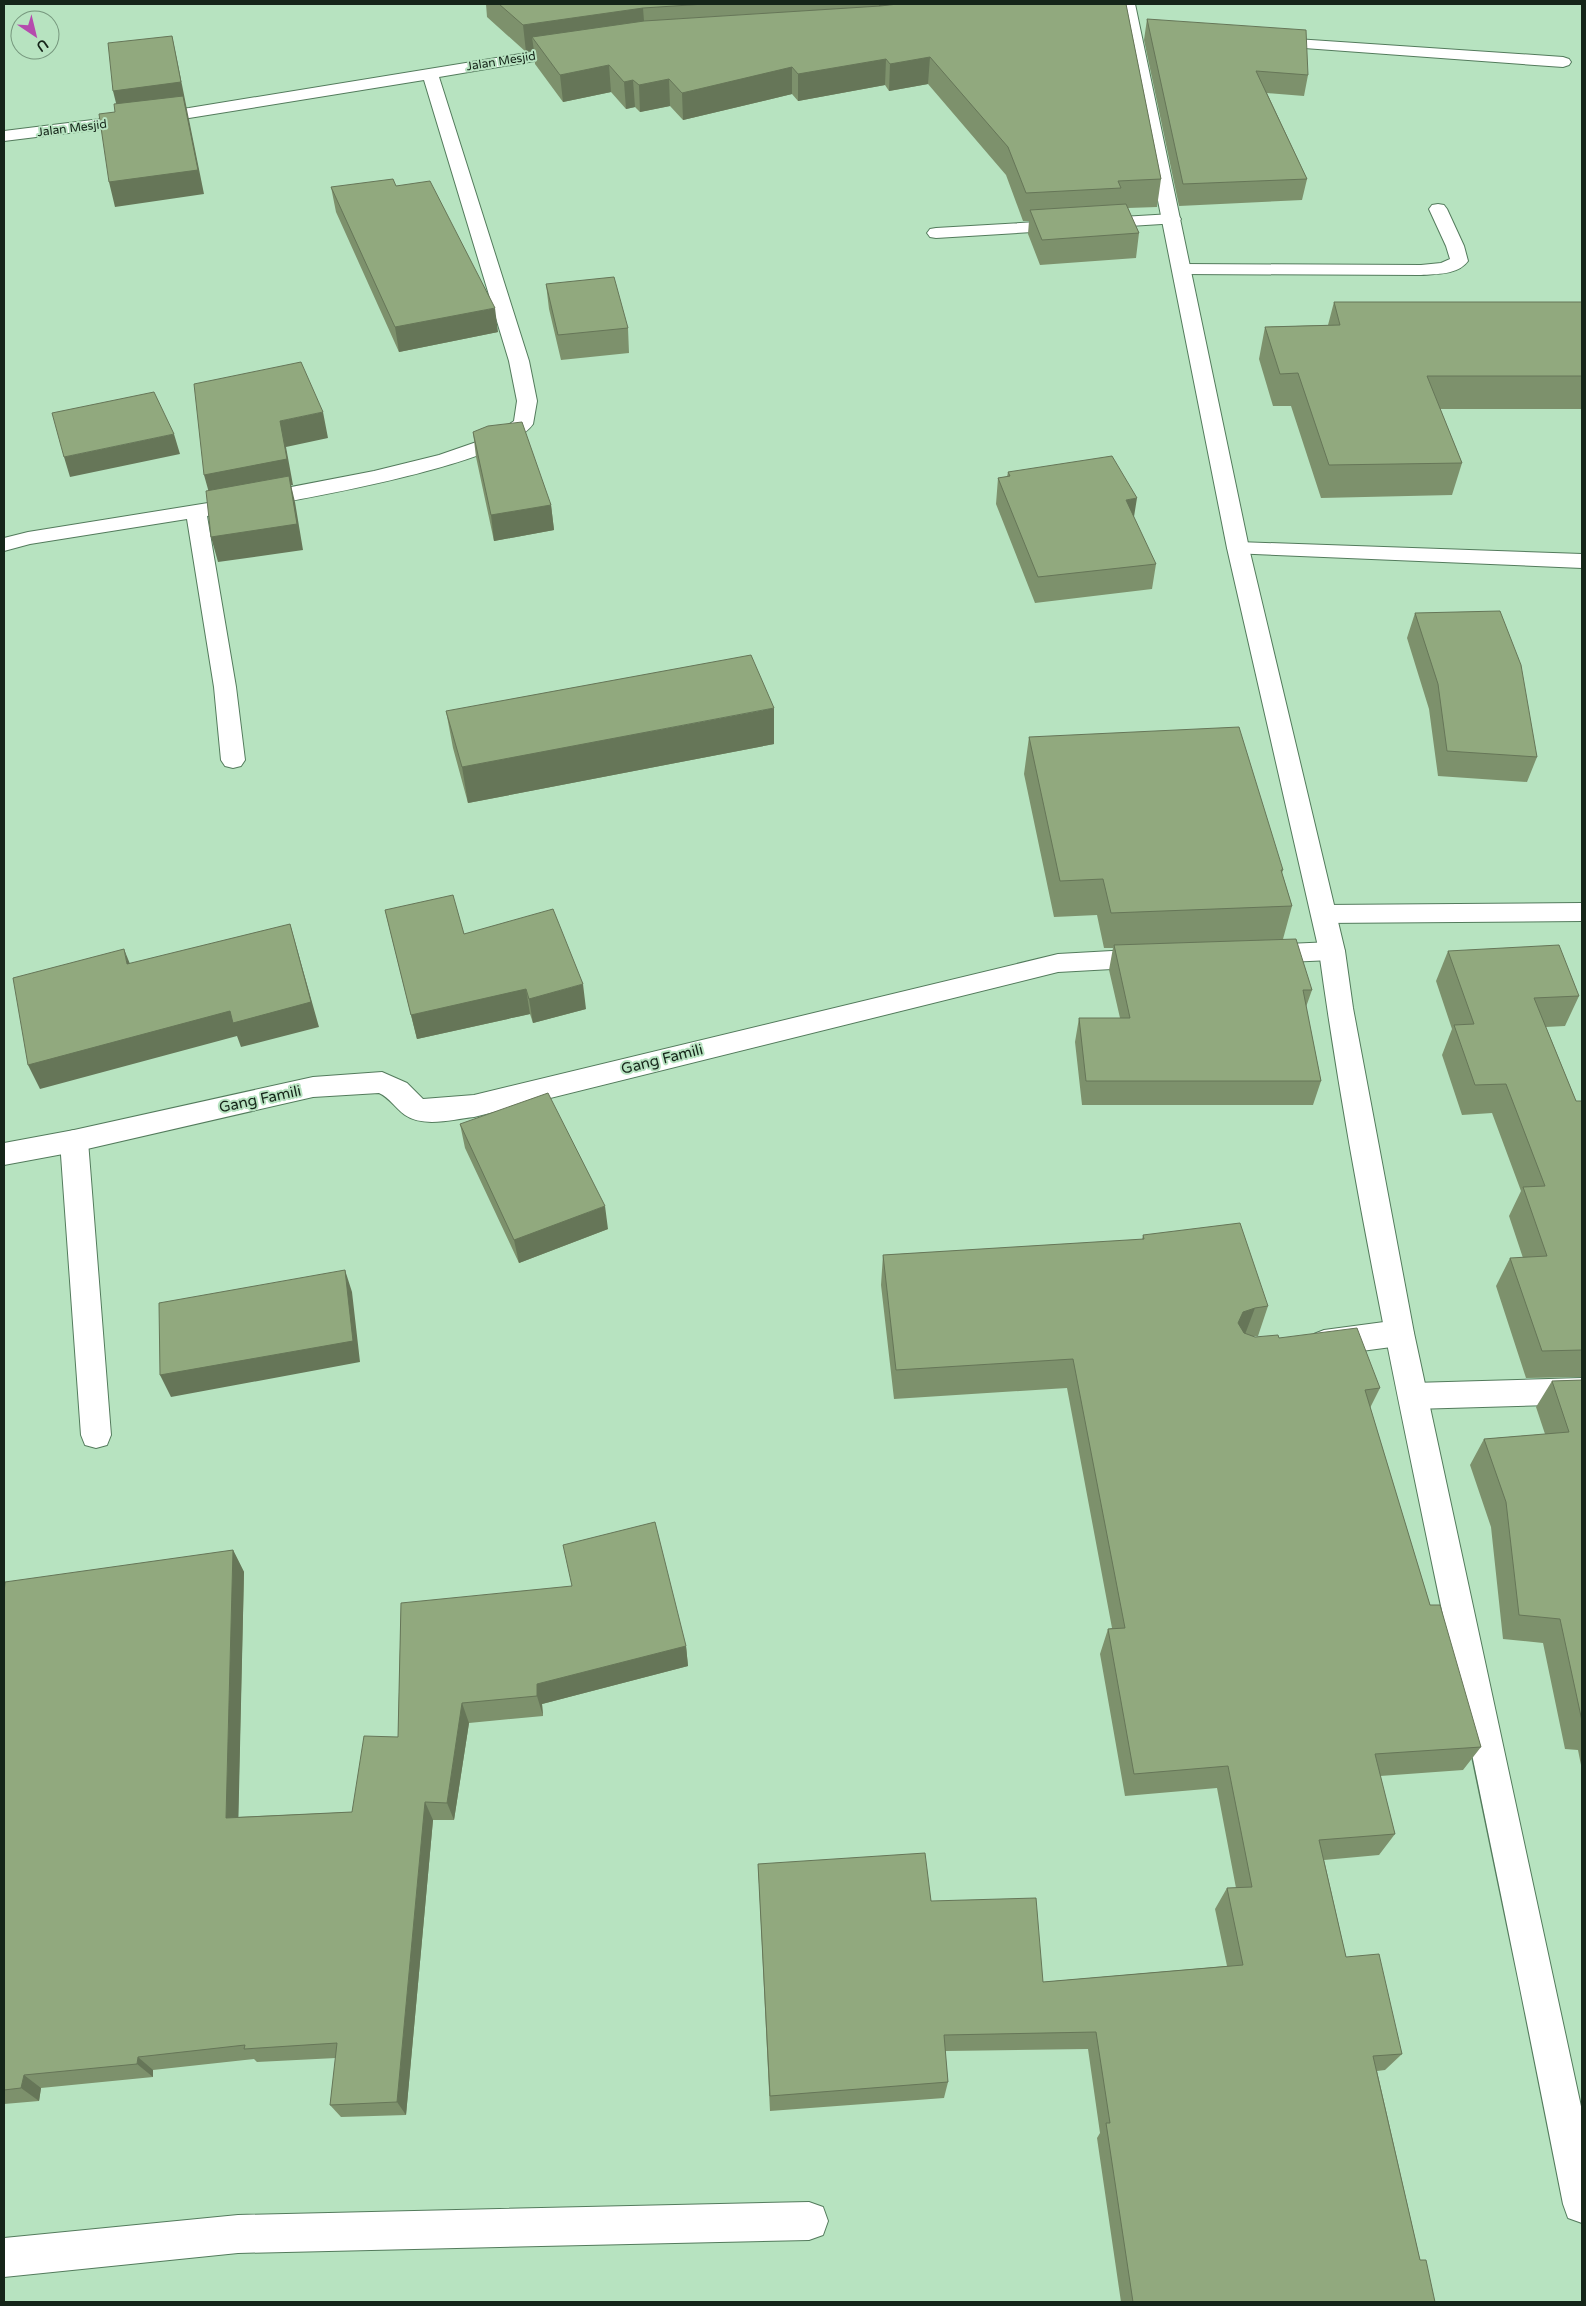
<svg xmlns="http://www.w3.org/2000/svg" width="1586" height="2306" font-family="'Varela Round',sans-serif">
  <rect width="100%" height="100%" fill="#b7e3c0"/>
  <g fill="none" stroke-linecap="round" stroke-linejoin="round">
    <g stroke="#537b5c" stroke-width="2">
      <path id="service" d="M1238,542L1582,554V568L1231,553L1227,548L1231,543Z
        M74,1130L84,1133L88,1141L111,1435L107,1445L96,1448L85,1445L81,1435L60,1141L64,1133Z
        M1399,1320L1409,1324L1414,1333L1409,1342L1399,1346L1324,1356L1314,1352L1309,1343L1314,1334L1324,1330Z"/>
    </g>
    <g stroke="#537b5c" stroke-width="2">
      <path id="minor" d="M1268,37L1563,57L1569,59L1571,62L1569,65L1563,67L1262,45L1260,42L1262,39Z
        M570,46L576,48L578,51L576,54L439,77L529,361L537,401L533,424C503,468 267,505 207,516L236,687L245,760L241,766L233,768L225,766L221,760L214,687L187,519L30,544L4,551V538L28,532L208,503L374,471L439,455L491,437L514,421L517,401L509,361L424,80L189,118L4,141V131L189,108Z
        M1438,204L1444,205L1447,209L1464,246L1468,261C1458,275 1436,274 1421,275L1182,274L1176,273L1173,269L1176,265L1182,264L1421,265L1441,263L1450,259L1446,246L1429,209L1432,205Z
        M1172,214L1178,215L1181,219L1178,223L936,238L930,237L927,233L930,229L936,228Z
        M1582,903V921L1323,923L1314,920L1311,914L1314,908L1323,905Z
        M1332,942L1341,944L1345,951L1341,958L1332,960L1263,963L1254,961L1250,954L1254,947L1263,945Z
        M1148,949L1157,951L1161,958L1157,965L1148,967L1058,972L474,1117C454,1119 424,1128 405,1115C395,1108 390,1098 379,1093L313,1097L74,1152L4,1165V1143L74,1130L313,1077L382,1072L407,1083L423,1099L474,1095L1058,954Z
        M1582,1378V1404L1413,1409L1402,1405L1398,1396L1402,1387L1413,1383Z
        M809,2202L823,2207L828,2221L823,2235L809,2240L238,2253L4,2277V2238L238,2215Z"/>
    </g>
    <g stroke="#537b5c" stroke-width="2">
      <path id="tertiary" d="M1119,4H1135L1249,548L1345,951L1353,1008L1414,1333L1582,2111V2223L1568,2218L1563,2204C1521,1990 1477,1776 1432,1563C1390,1360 1347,1156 1319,951L1227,548Z"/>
    </g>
    <use href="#service" fill="#fff" fill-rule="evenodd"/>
    <use href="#minor" fill="#fff" fill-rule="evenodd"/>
    <use href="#tertiary" fill="#fff" fill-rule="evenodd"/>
  </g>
  <path fill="#7d916c" d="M486,4H1126L1161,179L1157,207L1128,208L1139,233L1136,258L1040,265L1028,234L1029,221H1023L1006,175L928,84L889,91L885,85L798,101L792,94L683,120L670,106L640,112L635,107L626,109L611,92L563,102L535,64L534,51L526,52L487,17Z
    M1147,19L1308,75L1304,96L1267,93L1307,179L1302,200L1179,206L1144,40Z
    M396,186L498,332L399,352L336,212L331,187Z
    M546,284L628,328L629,353L561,360L549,309Z
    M1334,302H1582V409H1440L1462,463L1452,495L1321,498L1291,406H1273L1259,359L1265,327L1328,325Z
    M473,432L551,505L554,530L494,541L476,457Z
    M1008,472L1156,564L1152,589L1035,603L996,504L998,478L1007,477Z
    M1415,613L1537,757L1527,782L1438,776L1429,709L1407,638Z
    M446,711L774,744L468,803L453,748Z
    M1029,737L1283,870L1282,873L1292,906L1283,939L1312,990L1306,1007L1321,1081L1313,1105H1082L1075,1042L1079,1018H1120L1109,970L1113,948H1104L1097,915L1054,917L1024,774Z
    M385,910L464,934L586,1009L533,1023L530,1014L417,1039Z
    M1448,951L1579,996L1565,1026L1546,1027L1576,1101H1582V1377L1526,1378L1496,1286L1510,1258H1523L1509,1216L1521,1191L1492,1113L1462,1115L1442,1055L1452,1029L1436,981Z
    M460,1124L608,1229L519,1263L465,1148Z
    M1143,1235L1268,1306L1258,1336H1252L1255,1337L1279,1338L1380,1388L1370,1408L1430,1605L1481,1747L1463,1770L1380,1776L1395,1834L1379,1855L1324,1860L1346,1957L1402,2054L1385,2070L1377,2071L1420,2260L1435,2302H1121L1097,2138L1100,2133L1088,2049L945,2051L948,2082L944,2098L770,2111L758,1864L931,1901L1043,1982L1227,1966L1215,1909L1227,1888H1236L1217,1788L1125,1796L1100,1654L1108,1629L1112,1628L1067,1388L894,1399L881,1285L883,1255L1142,1240Z
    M1582,1380V1770L1578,1750L1565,1749L1543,1643L1503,1639L1491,1527L1470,1465L1484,1439L1545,1434L1536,1407L1552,1381Z
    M233,1550L244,1572L238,1817L352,1812L398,1737L401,1603L686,1646L688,1666L542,1704L543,1716L469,1723L454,1820H433L406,2115L341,2117L330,2105L336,2058L257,2062L254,2059L153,2070V2077L41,2088L39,2101L4,2104V1594Z"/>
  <path fill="#667658" d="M879,4H989L879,19Z
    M643,8L645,34L532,37L534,51L526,52L523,25Z
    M172,36L177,60L204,194L115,207L109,182L119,115L113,91Z
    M930,57L928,84L889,91L890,64Z
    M886,59L885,85L798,101V74Z
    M609,65L611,92L563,102L560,75Z
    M792,67V94L683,120L682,93Z
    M669,79L670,106L640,112L639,85Z
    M633,80L635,107L626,109L624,82Z
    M495,308L498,332L399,352L395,327Z
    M323,412L328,438L286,447L293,485H291L295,502L303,550L218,562L211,537V500L204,475L280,421Z
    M174,434L180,454L70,477L64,457Z
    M1137,498L1133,523L1126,500Z
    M551,505L554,530L494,541L491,515Z
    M774,708V744L468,803L462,767Z
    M290,924L319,1027L241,1047L237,1036L40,1089L28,1065Z
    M124,949L134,974L127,964Z
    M583,984L586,1009L533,1023L529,999Z
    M526,989L530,1014L417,1039L411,1015Z
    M605,1206L608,1229L519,1263L514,1240Z
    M345,1270L352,1292L360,1362L171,1397L160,1375Z
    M1255,1308L1244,1337L1238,1323L1243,1312Z
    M233,1550L244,1572L238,1836L226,1818Z
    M686,1646L688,1666L542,1704L543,1716L537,1696V1684Z
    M462,1703L469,1723L454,1820L447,1803Z
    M425,1802L433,1820L406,2115L397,2102Z
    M138,2057L153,2070V2077L137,2064Z
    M24,2075L41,2088L39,2101L21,2088Z"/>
  <path fill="#91a97e" stroke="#667658" d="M499,4H705L643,8L523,25Z
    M898,4H1126L1161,179L1118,181L1121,188L1026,193L1008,147L930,57L890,64L886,59L798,74L792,67L682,93L669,79L639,85L633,80L624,82L609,65L560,75L532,37L644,21L880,6Z
    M1147,19L1306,30L1308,75L1256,71L1307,179L1183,184Z
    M172,36L181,82L113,91L108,43Z
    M183,96L198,170L109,182L99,114L115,112L114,104Z
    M393,179L396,186L430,181L495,308L395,327L331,187Z
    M1126,204L1139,233L1042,240L1030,210Z
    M614,277L628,328L558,335L546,284Z
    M1334,302H1582V376H1427L1462,463L1329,465L1298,373L1280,374L1265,327L1340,325Z
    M301,362L323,412L280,421L287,459L204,475L194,384Z
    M154,392L174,434L64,457L52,413Z
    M522,422L551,505L491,515L473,432L488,426Z
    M1112,456L1137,498L1126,500L1156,564L1038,577L998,478L1010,476L1008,472Z
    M289,476L297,524L211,537L206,491Z
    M1500,611L1521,665L1537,757L1447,751L1438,684L1415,613Z
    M751,655L774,708L462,767L446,711Z
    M1239,727L1283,870H1281L1292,906L1111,913L1103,879L1060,881L1029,737Z
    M453,895L464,934L553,909L583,984L529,999L526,989L411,1015L385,910Z
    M290,924L311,1002L233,1023L230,1011L28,1065L13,978L124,949L127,964Z
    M1296,939L1312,990H1303L1321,1081H1086L1079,1018H1130L1114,945Z
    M1559,945L1579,996L1534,998L1576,1101H1582V1350L1542,1351L1510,1258L1547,1256L1523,1187L1545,1186L1506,1084L1475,1085L1454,1025L1474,1024L1448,951Z
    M548,1093L605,1206L514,1240L460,1124Z
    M1240,1223L1268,1306L1255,1308L1243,1312L1238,1323L1244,1333L1255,1337L1278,1335L1279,1338L1357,1328L1380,1388L1365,1390L1430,1605H1440L1481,1747L1375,1754L1395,1834L1319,1840L1346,1957L1379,1954L1402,2054L1373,2056L1420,2260H1426L1435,2302H1133L1106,2123H1110L1096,2032L944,2035L948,2082L770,2096L758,1864L925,1853L931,1901L1036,1898L1043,1982L1243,1965L1227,1888L1252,1887L1228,1766L1134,1774L1108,1629L1125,1628L1073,1359L896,1370L883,1255L1144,1239L1143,1235Z
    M345,1270L353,1341L160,1375L159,1303Z
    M1582,1380V1721L1560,1619L1519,1615L1506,1502L1484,1439L1569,1432L1552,1381Z
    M655,1522L686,1646L537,1684V1696L462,1703L447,1803L425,1802L397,2102L330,2105L337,2043L244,2049L245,2045L138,2057L137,2064L24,2075L21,2088L4,2090V1594L5,1582L233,1550L226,1818L352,1812L364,1736L398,1737L401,1603L572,1586L563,1545Z"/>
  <g text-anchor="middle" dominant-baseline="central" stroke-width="4" stroke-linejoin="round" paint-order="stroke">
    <g font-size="12" fill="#152519" stroke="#b7e3c0">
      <text transform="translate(501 61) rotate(-9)">Jalan Mesjid</text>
      <text transform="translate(72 128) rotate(-7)">Jalan Mesjid</text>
    </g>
    <g font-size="15" fill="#152519" stroke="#b7e3c0">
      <text transform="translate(662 1059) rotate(-14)">Gang Famili</text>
      <text transform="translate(260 1099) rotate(-12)">Gang Famili</text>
    </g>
  </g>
  <rect width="1586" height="2306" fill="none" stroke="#152519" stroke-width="10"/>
  <g transform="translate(35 35) rotate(145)"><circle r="24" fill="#b7e3c0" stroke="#76977d"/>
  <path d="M0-4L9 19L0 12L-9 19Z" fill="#b54bad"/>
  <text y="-8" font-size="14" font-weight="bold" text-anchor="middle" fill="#152519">U</text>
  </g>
</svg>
